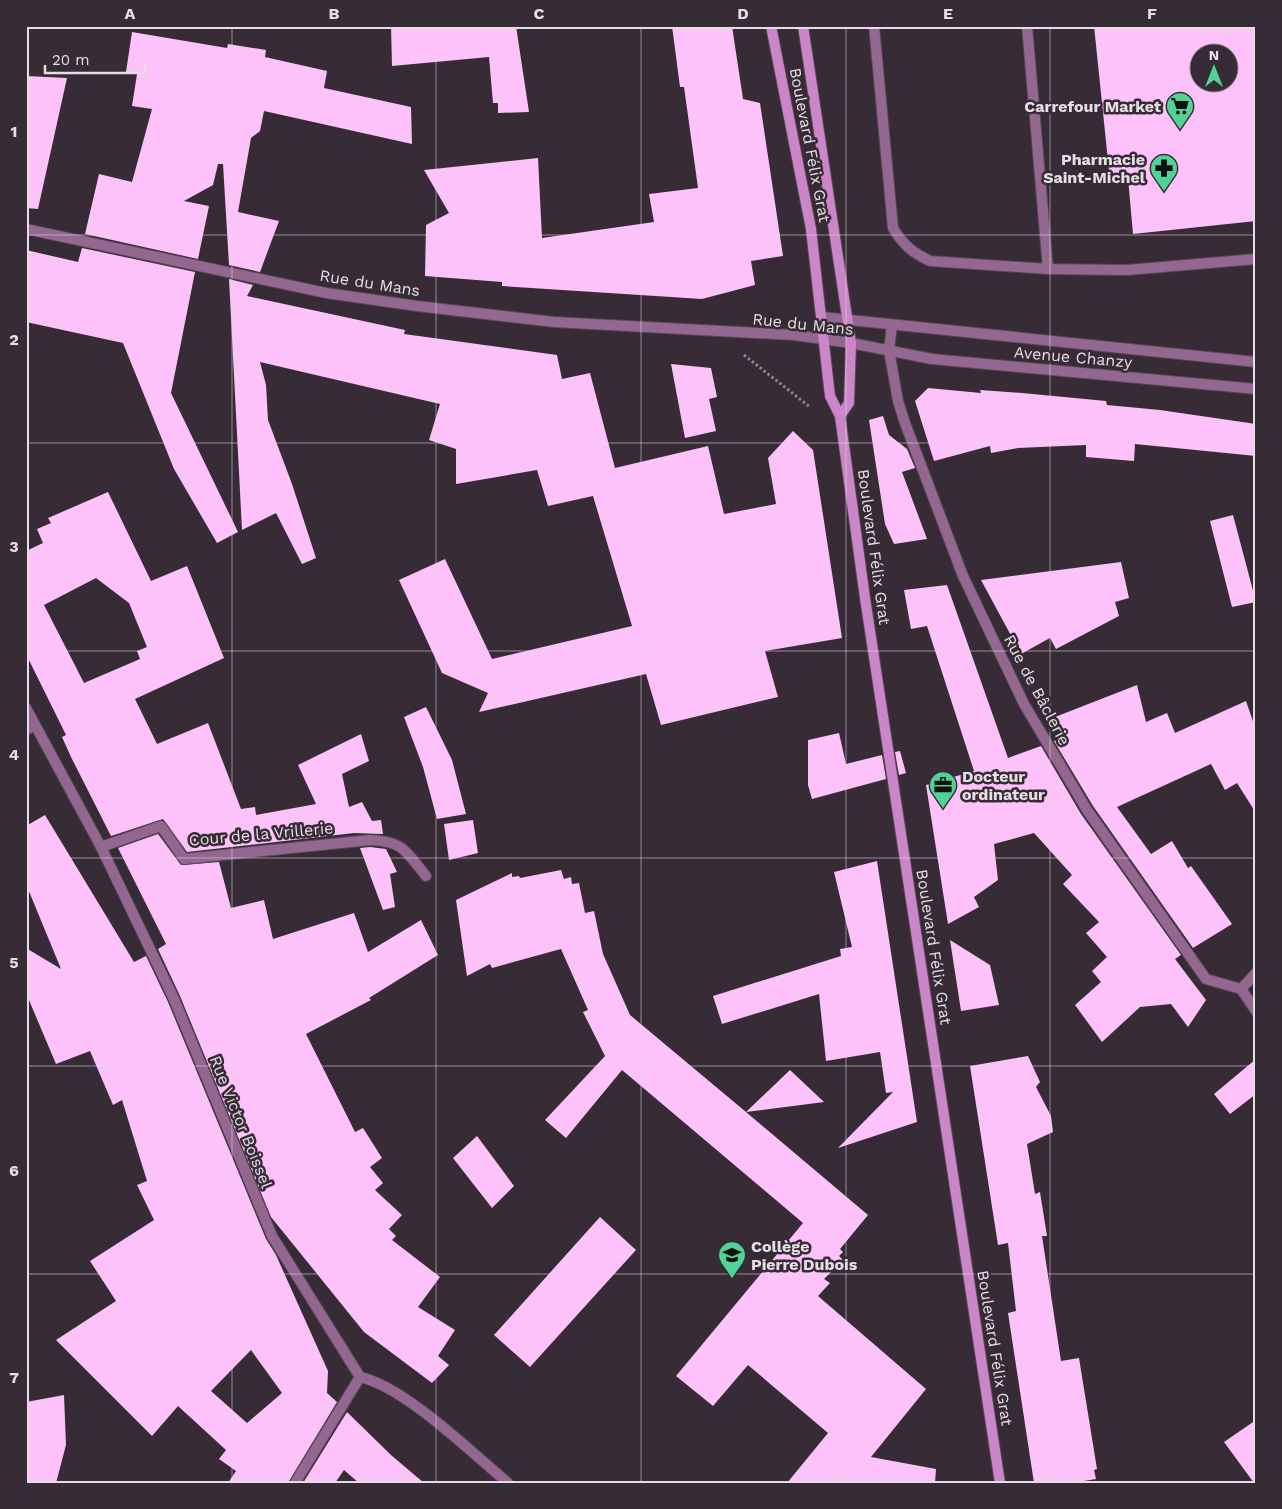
<svg xmlns="http://www.w3.org/2000/svg" width="1282" height="1509" font-family="'Work Sans',sans-serif">
  <rect width="100%" height="100%" fill="#372b36"/>
  <path fill="#fdc2f9" fill-rule="evenodd" d="M391,26H516L529,112L498,113V103H493L489,57L392,66Z
    M672,26H732L743,99L760,103L783,256L751,261L755,285L702,299L502,286V282L425,276L426,225L449,213L424,170L538,158L542,238L654,222L649,194L698,188L684,87H680Z
    M1094,26H1256V221L1133,234L1128,178L1110,180ZM1200,52H1230V82H1200Z
    M132,32L227,48L228,44L266,50L265,57L327,71L324,88L411,107L412,144L264,111L260,131L251,138L238,212L279,221L260,272L229,265L223,164H218L213,185L184,201L209,206L198,259L85,234L99,174L132,182L152,109L132,106L137,74L126,72Z
    M26,76L67,78L38,209L26,208Z
    M82,248L195,272L171,393L238,532L217,543L174,469L123,343L26,322V250L78,262Z
    M229,279L253,285L247,296L405,330L404,334L557,355L562,379L590,373L615,468L708,446L724,514L776,504L768,458L793,431L813,450L842,638L765,651L778,697L661,725L646,674L479,712L488,693L442,673L399,580L445,559L492,659L632,626L593,496L548,506L537,470L456,484V449L429,440L440,404L260,362L266,385L268,420L292,484L316,558L302,564L276,513L242,530Z
    M671,364L711,368L717,397L709,399L716,431L685,438Z
    M928,388L981,393L980,390L1022,393L1106,401L1107,405L1160,410L1256,424V456L1135,444L1134,461L1086,457V445L1018,448L991,453L990,446L934,461L915,401Z
    M883,416L889,435L907,449L915,468L902,472L927,539L894,544L885,524L869,420Z
    M108,492L151,581L187,566L224,658L135,699L157,744L208,723L241,809L255,807L256,815L316,804L298,765L361,734L369,761L342,774L349,807L362,802L372,821L381,820L383,834L354,833L187,852L163,819L111,836L71,757L62,737L66,735L26,654V551L43,543L37,529L51,523L48,518ZM96,578L129,603L147,647L137,651L140,659L84,683L44,605Z
    M1233,515L1256,602L1232,607L1210,521Z
    M1121,562L1129,598L1115,602L1119,616L1056,649L1050,638L1021,654L981,580Z
    M947,585L1008,758L1041,746L1081,814L1181,955L1175,959L1206,1000L1188,1027L1171,1004L1140,1007L1102,1042L1075,1005L1101,982L1092,971L1107,957L1086,933L1099,922L1063,884L1072,875L1034,833L994,844L998,880L974,897L979,907L948,924L926,785L974,771L927,626L911,629L904,590Z
    M1137,685L1146,722L1167,713L1175,733L1246,701L1256,730V813L1237,783L1225,790L1211,764L1117,807L1151,854L1172,841L1188,868L1191,866L1232,924L1193,948L1093,806L1054,741L1066,737L1055,717Z
    M426,707L452,760L466,814L437,819L423,767L404,717Z
    M839,733L846,764L882,755L886,779L812,799L808,785V740Z
    M900,751L906,773L899,775L895,752Z
    M45,815L134,962L146,956L168,1002L266,1239L276,1255L328,1371L327,1393L337,1402L288,1483H228L236,1471L219,1459L226,1450L178,1406L152,1436L56,1340L116,1301L90,1261L154,1220L137,1185L147,1181L122,1100L113,1105L90,1051L56,1064L26,993V948L61,969L26,884V826ZM251,1350L282,1393L247,1423L211,1391Z
    M473,820L478,853L449,860L444,824Z
    M158,834L181,865L219,862L231,908L264,900L273,939L354,913L368,952L421,920L438,955L369,998L371,1000L306,1034L355,1132L363,1128L382,1158L370,1167L383,1183L375,1190L402,1215L389,1229L396,1236L392,1240L440,1277L418,1307L455,1330L438,1356L449,1365L432,1383L364,1332L271,1217L180,996L158,949L166,944L118,848Z
    M370,847L386,849L397,872L390,874L395,907L383,910L360,848Z
    M877,861L917,1122L838,1148L893,1092L886,1093L880,1052L826,1061L819,994L722,1024L713,996L841,956L840,949L852,947L834,872Z
    M561,870L564,879L571,877L572,884L579,883L585,913L594,911L603,954L630,1015L746,1112L790,1070L824,1102L746,1112L868,1215L840,1249L843,1252L839,1256L843,1260L824,1279L830,1283L818,1296L926,1389L871,1457L936,1469L935,1483H787L828,1433L748,1365L713,1406L676,1376L803,1223L622,1070L566,1138L545,1120L605,1056L583,1012L588,1010L561,949L492,968L490,964L467,976L456,900L512,873V877L519,876L520,878Z
    M950,940L990,965L999,1005L961,1011Z
    M1028,1056L1040,1082L1036,1087L1051,1116L1053,1132L1027,1144L1035,1194L1040,1192L1047,1236H1042L1061,1361L1079,1358L1097,1469L1094,1470L1096,1479L1072,1483H1034L1008,1313L1016,1311L1008,1243L998,1245L970,1066Z
    M1256,1059V1094L1230,1114L1214,1094Z
    M477,1136L514,1186L492,1208L453,1158Z
    M600,1217L636,1250L530,1367L494,1335Z
    M64,1395L66,1445L56,1483H26V1402Z
    M347,1412L391,1455L424,1483H359L344,1470L335,1483H303Z
    M1256,1420V1483H1254L1224,1442Z"/>
  <g fill="none" stroke-linecap="round" stroke-linejoin="round">
    <g stroke="#534852" stroke-width="12">
      <path id="service" d="M874,26L893,228C903,245 913,253 930,261L1048,269L1127,270L1256,259
        M1027,26L1048,269
        M101,847L161,826L184,859L370,840C404,841 406,852 426,876"/>
    </g>
    <g stroke="#534852" stroke-width="12">
      <path id="minor" d="M892,325L889,350L898,401L905,423L963,576L1024,704L1087,810L1206,979L1241,989L1256,1011
        M26,730L35,725
        M1241,989L1256,973
        M295,1483L360,1377"/>
    </g>
    <g stroke="#534852" stroke-width="12">
      <path id="tertiary" d="M26,229L326,293L417,306L554,322L794,335L851,343L932,359L1256,389
        M821,317L1256,362
        M26,708L101,847L174,999L272,1236L360,1377C405,1387 471,1452 508,1483"/>
    </g>
    <g stroke="#534852" stroke-width="12">
      <path id="secondary" d="M771,26L811,229L830,396L840,416L865,598L1000,1483
        M803,26L851,343L849,403L840,416"/>
    </g>
    <path stroke="#8e848d" stroke-width="3" stroke-dasharray="2.5 2.5" stroke-linecap="butt" d="M744,355L810,407"/>
    <use href="#service" stroke="#946791" stroke-width="10"/>
    <use href="#minor" stroke="#946791" stroke-width="10"/>
    <use href="#tertiary" stroke="#946791" stroke-width="10"/>
    <use href="#secondary" stroke="#cc85c8" stroke-width="10"/>
  </g>
  <path fill="none" stroke="#e6dee5" stroke-width="1" stroke-opacity="0.55" d="M232,26V1483M436,26V1483M641,26V1483M846,26V1483M1050,26V1483M26,235H1256M26,443H1256M26,651H1256M26,858H1256M26,1066H1256M26,1274H1256"/>
  <defs>
    <g id="supermarket-pin" transform="scale(1.4375)"><path d="M0 17L-7.5 6A9.5 9.5 0 1 1 7.5 6Z" fill="#51d397" stroke="#372b36"/><path d="M-6-5.5h2.5l.6 2H6L4.5 2H-2.5L-4.4-4H-6ZM-1.5 3.2a1.3 1.3 0 1 0 .1 0ZM3 3.2a1.3 1.3 0 1 0 .1 0Z" fill="#111"/></g>
    <g id="pharmacy-pin" transform="scale(1.4375)"><path d="M0 17L-7.5 6A9.5 9.5 0 1 1 7.5 6Z" fill="#51d397" stroke="#372b36"/><path d="M-2-6h4v4h4v4h-4v4h-4v-4h-4v-4h4Z" fill="#111"/></g>
    <g id="office-pin" transform="scale(1.4375)"><path d="M0 17L-7.5 6A9.5 9.5 0 1 1 7.5 6Z" fill="#51d397" stroke="#372b36"/><path d="M-6-3h4V-5.5h4V-3h4V5H-6ZM-1-4.5V-3h2v-1.5ZM-6 0V1H6V0Z" fill="#111"/></g>
    <g id="school-pin" transform="scale(1.4375)"><path d="M0 17L-7.5 6A9.5 9.5 0 1 1 7.5 6Z" fill="#51d397" stroke="#372b36"/><path d="M0-5L7-2L0 1L-7-2ZM-4 1L0 2.5L4 1V4Q0 6-4 4Z" fill="#111"/></g>
  </defs>
  <g fill-rule="evenodd">
    <use href="#supermarket-pin" x="1180" y="106"/>
    <use href="#pharmacy-pin" x="1164" y="168"/>
    <use href="#office-pin" x="943" y="785"/>
    <use href="#school-pin" x="732" y="1255"/>
  </g>
  <g text-anchor="middle" dominant-baseline="central" stroke-width="5" stroke-linejoin="round" paint-order="stroke">
    <g font-size="16" font-weight="bold" fill="#e6dee5" stroke="#372b36" text-anchor="end">
      <text x="1161" y="106">Carrefour Market</text>
      <text x="1145" y="159">Pharmacie<tspan x="1145" dy="18">Saint-Michel</tspan></text>
      <text x="962" y="776" text-anchor="start">Docteur<tspan x="962" dy="18">ordinateur</tspan></text>
      <text x="751" y="1246" text-anchor="start">Collège<tspan x="751" dy="18">Pierre Dubois</tspan></text>
    </g>
    <g font-size="16" fill="#e6dee5" stroke="#372b36">
      <text transform="translate(810 145) rotate(79)">Boulevard Félix Grat</text>
      <text transform="translate(370 283) rotate(9)">Rue du Mans</text>
      <text transform="translate(803 324) rotate(6)">Rue du Mans</text>
      <text transform="translate(1073 357) rotate(5)">Avenue Chanzy</text>
      <text transform="translate(874 547) rotate(82)">Boulevard Félix Grat</text>
      <text transform="translate(1037 690) rotate(62)">Rue de Bâclerie</text>
      <text transform="translate(261 834) rotate(-5)">Cour de la Vrillerie</text>
      <text transform="translate(934 947) rotate(81)">Boulevard Félix Grat</text>
      <text transform="translate(241 1122) rotate(68)">Rue Victor Boissel</text>
      <text transform="translate(995 1348) rotate(81)">Boulevard Félix Grat</text>
    </g>
  </g>
  <rect width="1282" height="1509" fill="none" stroke="#372b36" stroke-width="55"/>
  <g transform="translate(1214 68)"><circle r="24" fill="#372b36" stroke="#7d737c"/>
  <path d="M0-4L9 19L0 12L-9 19Z" fill="#51d397"/>
  <text y="-8" font-size="14" font-weight="bold" text-anchor="middle" fill="#e6dee5">N</text>
  </g>
  <path d="M45 65v8h100v-8" fill="none" stroke="#e6dee5" stroke-width="2.5"/>
  <text x="52" y="65" font-size="15" fill="#e6dee5" stroke="#372b36" stroke-width="4" paint-order="stroke">20 m</text>
  <rect x="28" y="28" width="1226" height="1454" fill="none" stroke="#e6dee5" stroke-width="2"/>
  <g font-size="16" text-anchor="middle" font-weight="bold" fill="#e6dee5">
    <text x="130" y="19">A</text>
    <text x="334" y="19">B</text>
    <text x="539" y="19">C</text>
    <text x="743" y="19">D</text>
    <text x="948" y="19">E</text>
    <text x="1152" y="19">F</text>
    <text x="14" y="137">1</text>
    <text x="14" y="345">2</text>
    <text x="14" y="552">3</text>
    <text x="14" y="760">4</text>
    <text x="14" y="968">5</text>
    <text x="14" y="1176">6</text>
    <text x="14" y="1383">7</text>
  </g>
</svg>
